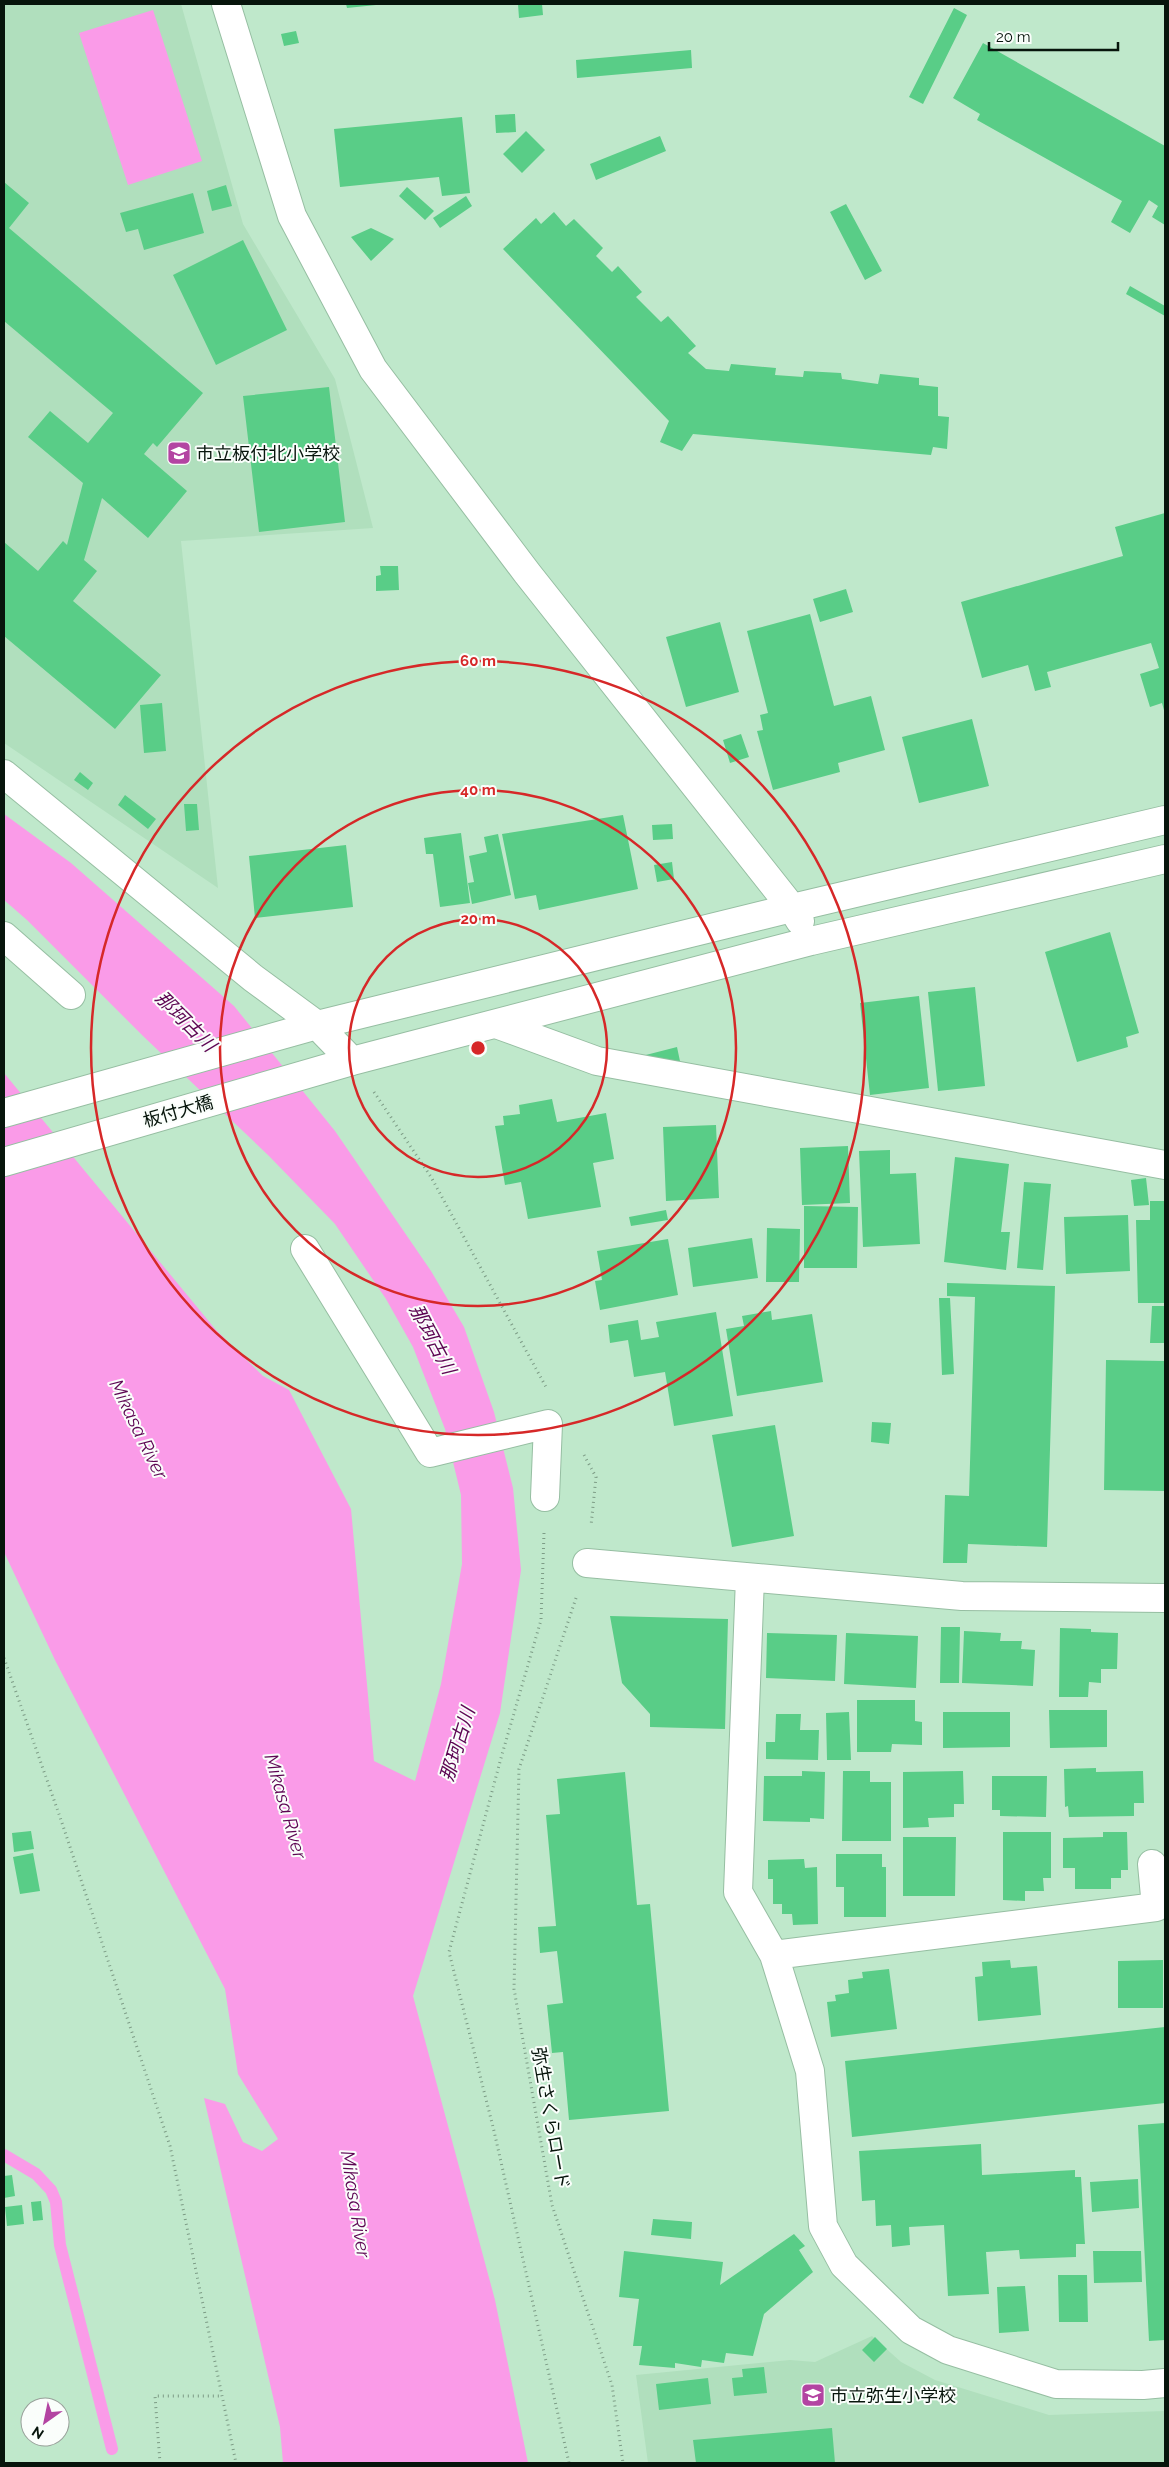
<svg xmlns="http://www.w3.org/2000/svg" width="1169" height="2467" font-family="Raleway,'Noto Sans JP',sans-serif">
  <rect width="100%" height="100%" fill="#bfe8cb"/>
  <path fill="#b0dfbd" d="M4,4H181L243,224L335,379L373,528L181,541L218,888L4,743Z
    M872,2336L901,2362L935,2380L1049,2415L1165,2411V2463H648L636,2375L790,2360L815,2362Z"/>
  <path fill="#fa9be8" d="M153,10L202,161L128,185L79,33Z
    M4,814L71,863L234,1006L335,1131L431,1271L464,1327L494,1412L513,1488L521,1570L500,1713L413,1996L495,2300L528,2463H283L280,2427L204,2098L225,2104L243,2142L262,2151L278,2139L238,2074L225,1989L55,1660L4,1552V1073L216,1330L263,1376L289,1390L351,1509L374,1761L415,1781L441,1684L462,1564L461,1495L445,1429L413,1347L386,1299L335,1224L269,1156L143,1036L27,920L4,900Z"/>
  <g fill="none" stroke-linecap="round" stroke-linejoin="round">
    <path stroke="#fa9be8" stroke-width="12" d="M4,2155L36,2174L51,2190L56,2202L60,2245L112,2449"/>
  </g>
  <path fill="#59cd87" d="M346,4H376V5L347,8Z
    M518,4H542L543,15L519,18Z
    M954,8L967,15L923,104L909,97Z
    M296,31L299,43L284,46L281,34Z
    M983,43L1165,146V225L1152,217L1158,206L1149,200L1130,233L1111,222L1122,201L977,120L980,114L953,98Z
    M691,50L692,68L577,78L576,60Z
    M515,114L516,132L496,133L495,115Z
    M462,117L470,193L442,196L439,177L340,187L334,129Z
    M526,131L545,150L522,173L503,154Z
    M660,136L666,151L596,180L590,164Z
    M4,182L29,203L9,228L203,393L157,447L153,443L144,454L187,491L148,538L102,498L84,560L97,571L73,601L161,675L115,729L4,636V542L38,571L63,541L67,545L83,483L28,437L50,411L88,443L113,413L4,321Z
    M226,185L232,206L212,211L207,191Z
    M407,187L434,211L425,220L399,196Z
    M193,193L204,233L144,250L138,229L126,232L120,213Z
    M466,196L472,206L440,228L433,218Z
    M846,204L882,271L865,280L830,212Z
    M554,212L566,226L574,219L603,248L596,256L612,272L618,266L642,292L636,297L661,322L668,316L696,346L688,353L706,369L729,371L731,364L776,368L775,375L803,377L804,371L841,373L842,379L878,384L880,374L919,378V385L938,387V416L949,417L947,449L933,447L931,455L693,434L682,451L660,442L669,421L503,249L536,218L541,224Z
    M371,228L394,239L371,261L351,237Z
    M243,240L287,330L216,365L173,275Z
    M1130,286L1165,306V316L1126,294Z
    M329,387L345,522L259,532L243,396Z
    M1165,513V714L1162,703L1150,707L1140,674L1159,668L1151,643L1047,672L1051,687L1035,691L1028,665L982,678L961,602L1123,556L1115,527Z
    M380,566H398L399,590L376,591V576L381,575Z
    M846,589L853,612L820,622L813,599Z
    M810,614L834,706L871,696L885,750L838,763L840,772L773,790L757,731L763,730L760,715L768,713L747,631Z
    M720,622L739,692L686,707L666,637Z
    M162,703L166,751L144,753L140,705Z
    M972,719L989,786L919,803L902,737Z
    M741,734L749,757L730,763L723,740Z
    M80,772L93,783L88,790L74,780Z
    M125,795L156,819L148,829L118,805Z
    M184,804H197L199,830L186,831Z
    M623,815L638,889L539,910L536,895L515,899L502,834Z
    M672,824L673,839L653,840L652,825Z
    M461,833L470,903L440,907L433,854H426L424,838Z
    M498,834L511,895L472,904L468,883L474,882L469,856L487,852L484,837Z
    M346,845L353,907L255,918L249,856Z
    M672,862L674,879L657,882L654,865Z
    M1110,932L1139,1033L1126,1037L1128,1047L1077,1062L1045,952Z
    M975,987L985,1086L938,1091L928,992Z
    M919,996L929,1088L870,1095L860,1003Z
    M677,1047L681,1066L638,1057Z
    M552,1099L557,1122L606,1113L614,1159L593,1163L601,1207L528,1219L521,1182L505,1185L495,1126L504,1125L503,1116L520,1114L519,1105Z
    M716,1125L719,1198L666,1201L663,1127Z
    M848,1146L850,1203L802,1205L800,1148Z
    M890,1150V1174L916,1173L920,1244L863,1247L859,1151Z
    M955,1157L1009,1164L1001,1232H1010L1006,1270L944,1262Z
    M1146,1178L1149,1205L1134,1206L1131,1180Z
    M1024,1182L1051,1184L1043,1270L1017,1268Z
    M1150,1201H1165V1303H1138L1136,1220H1150Z
    M804,1206L858,1207L857,1268H804Z
    M666,1210L668,1220L631,1226L629,1217Z
    M1128,1215L1130,1271L1066,1274L1064,1217Z
    M767,1228L800,1229L799,1282H766Z
    M752,1238L758,1278L693,1287L688,1248Z
    M668,1239L678,1295L600,1310L595,1281L602,1280L597,1251Z
    M947,1283L1055,1286L1047,1547L968,1544L967,1563H943L945,1495L969,1496L975,1297L947,1296Z
    M939,1298H950L954,1374L942,1375Z
    M1152,1306H1165V1343H1150Z
    M771,1311L772,1320L812,1314L823,1382L737,1396L726,1329L744,1326L742,1316Z
    M716,1312L733,1416L674,1426L665,1372L634,1377L628,1340L610,1343L608,1325L638,1320L641,1340L659,1337L656,1322Z
    M1106,1360L1165,1361V1491L1104,1490Z
    M872,1422L891,1423L889,1444L871,1442Z
    M775,1425L794,1536L732,1547L712,1435Z
    M610,1616L728,1619L725,1729L650,1727V1714L622,1683Z
    M941,1627H960L959,1683H940Z
    M1060,1628L1091,1629V1632L1118,1633L1117,1669H1101V1683L1089,1682L1088,1697H1059Z
    M964,1631L1001,1633L1000,1641H1022L1021,1649L1035,1650L1033,1686L962,1683Z
    M767,1633L837,1635L835,1681L766,1678Z
    M846,1633L918,1636L916,1688L844,1684Z
    M857,1700H915V1721L922,1722V1745L892,1744L891,1752H857Z
    M1049,1710H1107V1747L1050,1748Z
    M849,1712L851,1760H827L826,1713Z
    M943,1712H1010V1747L943,1748Z
    M776,1714H801L800,1730H819L818,1760L766,1759V1742H775Z
    M1096,1768V1772L1143,1771L1144,1803H1134V1816L1069,1817L1068,1806L1065,1807L1064,1769Z
    M802,1771L825,1772L824,1819L810,1818V1822L763,1821L764,1776H802Z
    M843,1771H870V1782H891V1841H842Z
    M963,1771L964,1804H954V1817L928,1818L929,1827L903,1828V1772Z
    M625,1772L637,1905L650,1904L669,2111L569,2120L563,2052L552,2053L547,2005L563,2003L557,1951L540,1953L538,1927L556,1926L546,1815L560,1814L557,1779Z
    M992,1776H1047L1046,1817L1000,1816V1810H992Z
    M31,1831L34,1849L14,1852L12,1833Z
    M1003,1832H1051V1878H1043L1044,1891H1025V1901L1003,1900Z
    M1103,1832H1127L1128,1870H1121V1878H1111V1889H1075V1868H1063V1838L1103,1837Z
    M903,1837H956L955,1896H903Z
    M33,1853L40,1891L20,1894L13,1857Z
    M836,1854H882V1867H886V1917H844V1887H836Z
    M804,1859L805,1868L817,1867L818,1924L793,1925L792,1914H782V1904H773V1879H768V1860Z
    M1010,1960L1011,1968L1037,1966L1041,2015L978,2021L975,1977L983,1976L982,1962Z
    M1163,1960V2008H1118V1961Z
    M889,1969L897,2029L831,2037L827,2002L836,2001L835,1995L849,1993L848,1980L863,1978L862,1972Z
    M1165,2027V2103L852,2137L845,2061Z
    M1165,2123V2340L1149,2341L1138,2125Z
    M981,2144L982,2175L1075,2170V2177H1081L1085,2244H1076V2257L1020,2259L1019,2250L986,2252L989,2294L948,2296L944,2225L909,2227L910,2245L892,2247L891,2225L876,2226L875,2200L862,2201L859,2151Z
    M12,2175L15,2196L4,2198V2176Z
    M1138,2179L1139,2208L1092,2212L1090,2182Z
    M41,2201L43,2220L33,2221L31,2202Z
    M22,2205L24,2224L7,2226L5,2207Z
    M653,2219L692,2222L691,2239L651,2235Z
    M794,2234L805,2246L799,2250L813,2272L764,2314L753,2356L726,2353L724,2363L702,2360L701,2367L675,2363V2368L639,2365L642,2346H633L639,2299L619,2297L624,2251L723,2262L720,2285Z
    M1093,2251H1141L1142,2282L1094,2283Z
    M1058,2275H1087L1088,2322H1059Z
    M1025,2286L1029,2331L999,2333L997,2287Z
    M875,2337L887,2349L874,2362L862,2350Z
    M764,2367L767,2393L734,2396L732,2378L743,2377L742,2369Z
    M708,2378L711,2404L659,2410L656,2384Z
    M832,2428L835,2463H696L693,2440Z"/>
  <g fill="none" stroke-linecap="round" stroke-linejoin="round">
    <g stroke="#96bea2" stroke-width="30">
      <path id="minor" d="M226,4L292,216L373,369L527,573L792,908L800,921
        M4,774L253,978L317,1025L352,1061
        M4,936L71,995
        M496,1024L597,1061L1165,1165
        M4,1113L317,1025L792,908L1165,820
        M4,1162L352,1061L811,941L1165,859
        M305,1249L430,1453L548,1424L545,1497
        M587,1563L962,1596L1165,1598
        M750,1578L738,1892L774,1955L810,2071L823,2226L844,2265L911,2330L948,2350L1056,2384L1143,2385L1165,2383
        M774,1955L1156,1907L1152,1864"/>
    </g>
    <path stroke="#7d9c86" stroke-width="3" stroke-dasharray="1 4" stroke-linecap="butt" d="M374,1092L431,1177L546,1387
      M584,1455L596,1477L591,1526
      M544,1533L541,1620L501,1758L449,1952L494,2131L569,2463
      M576,1598L519,1769L514,1989L552,2205L612,2385L623,2463
      M4,1658L60,1817L170,2146L236,2463
      M160,2463L155,2396H222"/>
    <use href="#minor" stroke="#fff" stroke-width="28"/>
  </g>
  <g fill="none" stroke="#d62828" stroke-width="2.5">
    <circle cx="478" cy="1048" r="129"/>
    <circle cx="478" cy="1048" r="258"/>
    <circle cx="478" cy="1048" r="387"/>
  </g>
  <defs>
    <g id="school-square" transform="scale(1.25)"><rect x="-9" y="-9" width="18" height="18" rx="4" fill="#b344a2" stroke="#fafefb"/><path d="M0-5L7-2L0 1L-7-2ZM-4 1L0 2.5L4 1V4Q0 6-4 4Z" fill="#fff"/></g>
  </defs>
  <g fill-rule="evenodd">
    <use href="#school-square" x="179" y="453"/>
    <use href="#school-square" x="813" y="2395"/>
  </g>
  <g text-anchor="middle" dominant-baseline="central" stroke-width="4" stroke-linejoin="round" paint-order="stroke">
    <g font-size="18" fill="#07150c" stroke="#fafefb" text-anchor="start">
      <text x="196" y="453">市立板付北小学校</text>
      <text x="830" y="2395">市立弥生小学校</text>
    </g>
    <g font-size="18" fill="#07150c" stroke="#fafefb">
      <text transform="translate(178 1111) rotate(-16)">板付大橋</text>
      <text transform="translate(551 2118) rotate(80)">弥生さくらロード</text>
    </g>
    <g font-size="19" font-style="italic" fill="#5d0653" stroke="#fafefb">
      <text transform="translate(186 1021) rotate(45)">那珂古川</text>
      <text transform="translate(433 1339) rotate(62)">那珂古川</text>
      <text transform="translate(139 1429) rotate(64)">Mikasa River</text>
      <text transform="translate(457 1744) rotate(-73)">那珂古川</text>
      <text transform="translate(286 1806) rotate(74)">Mikasa River</text>
      <text transform="translate(356 2204) rotate(81)">Mikasa River</text>
    </g>
  </g>
  <circle cx="478" cy="1048" r="8" fill="#d62828" stroke="#fafefb" stroke-width="2.5"/>
  <g font-size="15" text-anchor="middle" font-weight="bold" fill="#d62828" stroke="#fafefb" stroke-width="4" stroke-linejoin="round" paint-order="stroke">
    <text x="478" y="666">60 m</text>
    <text x="478" y="795">40 m</text>
    <text x="478" y="924">20 m</text>
  </g>
  <rect width="1169" height="2467" fill="none" stroke="#07150c" stroke-width="10"/>
  <g transform="translate(45 2422) rotate(213)"><circle r="24" fill="#fafefb" stroke="#99a19b"/>
  <path d="M0-4L9 19L0 12L-9 19Z" fill="#b344a2"/>
  <text y="-8" font-size="14" font-weight="bold" text-anchor="middle" fill="#07150c">N</text>
  </g>
  <path d="M989 42v8h129v-8" fill="none" stroke="#07150c" stroke-width="2.5"/>
  <text x="996" y="42" font-size="15" fill="#07150c" stroke="#fafefb" stroke-width="4" paint-order="stroke">20 m</text>
</svg>
